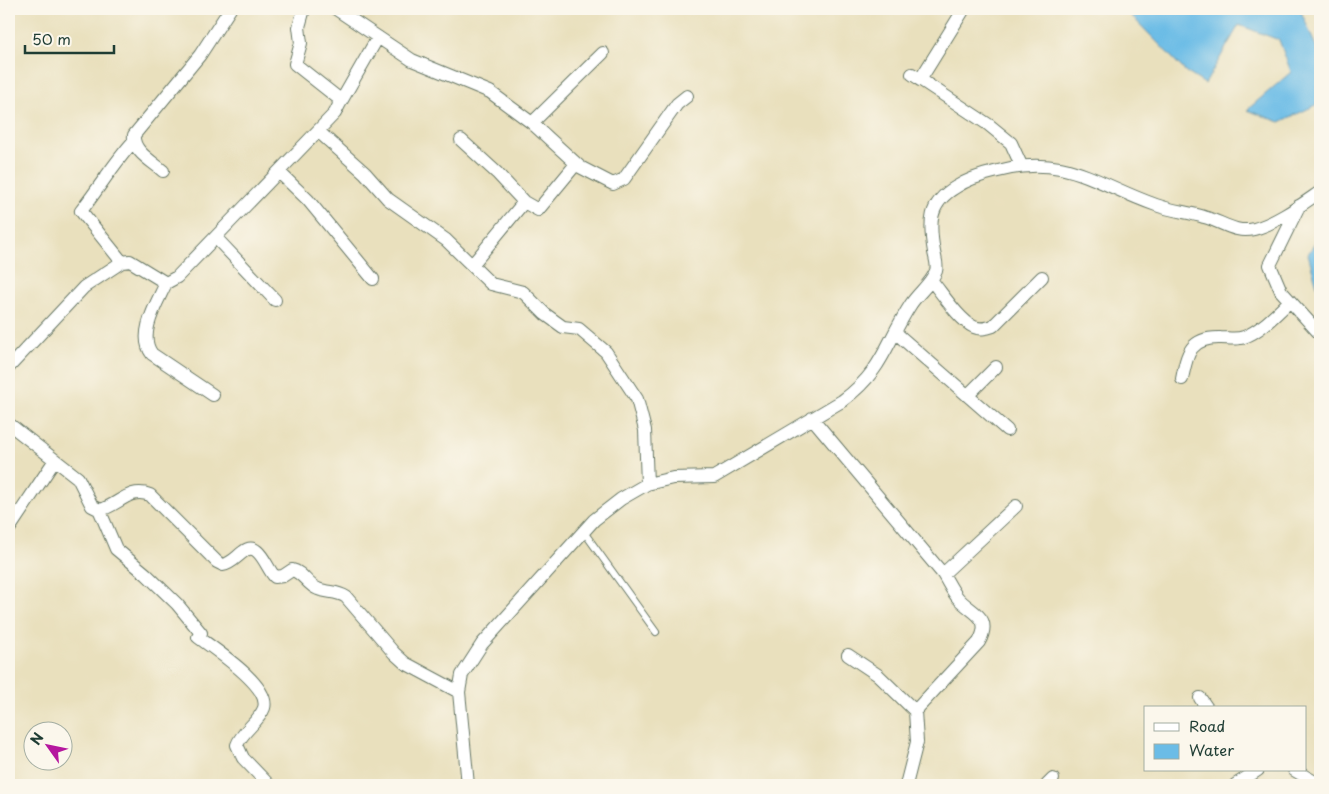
<svg xmlns="http://www.w3.org/2000/svg" width="1329" height="794" font-family="'Playpen Sans',sans-serif">
  <rect width="100%" height="100%" fill="#fbf7ec"/>
  <filter id="ink" filterUnits="userSpaceOnUse"><feTurbulence type="fractalNoise" baseFrequency=".02" numOctaves="2"/><feDisplacementMap in="SourceGraphic" scale="10" xChannelSelector="R" yChannelSelector="G"/><feConvolveMatrix kernelMatrix="1 2 1 2 8 2 1 2 1" color-interpolation-filters="sRGB"/></filter>
  <filter id="wash" filterUnits="userSpaceOnUse"><feTurbulence type="fractalNoise" baseFrequency=".0096" numOctaves="4" result="noise"/><feDisplacementMap in="SourceGraphic" scale="20" xChannelSelector="R" yChannelSelector="G"/><feGaussianBlur stdDeviation="1.12" result="paint"/><feColorMatrix in="noise" values="0 0 0 0 0 0 0 0 0 0 0 0 0 0 0 0 0 1.4 0 .05"/><feComposite in="paint" operator="in"/></filter>
  <g filter="url(#wash)">
    <rect width="100%" height="100%" fill="#e9e0bd"/>
    <path fill="#6bbce6" stroke="#457c8d" d="M1125,9H1300L1320,56V97L1316,105L1280,122L1247,110L1291,72L1279,40L1239,25L1205,84L1186,72Z
      M1320,235V296L1308,254Z"/>
  </g>
  <g filter="url(#ink)">
    <g fill="none" stroke-linecap="round" stroke-linejoin="round">
      <g stroke="#667664" stroke-width="8">
        <path id="lane" d="M584,532L656,632"/>
      </g>
      <g stroke="#667664" stroke-width="14">
        <path id="street" d="M336,9L412,60L490,92L532,123L580,167L613,184L624,179L677,104L687,96
          M912,74L989,125L1011,143L1021,165
          M920,80L964,9
          M339,105L378,37
          M532,123L603,53
          M319,132L365,173L388,199L446,240L491,284L523,292L545,314L563,327L579,329L606,352L637,399L645,430L647,484
          M461,140L497,173L524,202L472,265
          M163,171C152,161 132,151 134,135L200,55L230,9
          M279,172L308,200L373,279
          M524,202L538,210L576,164
          M1299,206L1270,265L1281,291L1320,334
          M216,238L275,300
          M122,262L81,211C99,188 114,163 133,142
          M931,280C942,293 959,320 974,327C981,330 987,328 993,326L1042,277
          M166,283C157,303 137,335 152,354L213,395
          M896,333L1007,430
          M9,367L84,287L122,262L130,261L166,283L177,277L335,113L339,105L338,98L295,64L301,43L299,27L304,9
          M1182,379C1187,353 1190,337 1221,338C1228,338 1237,340 1244,337C1261,331 1277,313 1290,301
          M968,395L996,367
          M812,418L943,574C948,582 952,591 958,598C972,614 993,616 979,642L915,711L917,742L906,785
          M9,424L78,478L92,506L100,510C119,505 129,487 150,495L217,562L223,565C232,563 236,557 243,552C259,539 266,568 275,577L283,576L292,570C303,572 307,585 318,589C328,593 337,591 346,597L394,653L405,663L459,692
          M99,509L116,549L146,574L177,604L201,633
          M9,529L55,460
          M943,574L1016,506
          M198,637C214,649 271,686 264,708C259,722 242,731 237,745L243,758L269,785
          M848,655L878,675L915,711
          M1200,698L1207,708
          M1294,770L1320,785
          M468,785L459,692L462,675L482,644L594,520L621,499L647,484L673,478L714,477L842,401C884,370 885,344 911,304C919,292 931,284 936,271C938,265 935,258 934,252C929,224 928,203 956,187C968,179 985,174 998,171C1065,153 1096,184 1156,205C1172,211 1188,212 1204,217C1221,221 1235,234 1254,229C1277,223 1301,205 1320,192
          M1047,785L1053,779
          M1235,785L1258,770"/>
      </g>
      <use href="#lane" stroke="#fff" stroke-width="6"/>
      <use href="#street" stroke="#fff" stroke-width="12"/>
    </g>
  </g>
  <rect width="1329" height="794" fill="none" stroke="#fbf7ec" stroke-width="30"/>
  <rect x="1144" y="706" width="162" height="65" fill="#fbf7ec" stroke="#a3ada2"/>
  <rect x="1154" y="723" width="25" height="8" fill="#ffffff" stroke="#a3ada2"/>
  <text x="1189" y="732" font-size="15" fill="#1f3d34">Road</text>
  <rect x="1154" y="744" width="25" height="15" fill="#6bbce6" stroke="#a3ada2"/>
  <text x="1189" y="756" font-size="15" fill="#1f3d34">Water</text>
  <g transform="translate(48 746) rotate(303)"><circle r="24" fill="#fbf7ec" stroke="#a3ada2"/>
  <path d="M0-4L9 19L0 12L-9 19Z" fill="#b5179e"/>
  <text y="-8" font-size="14" font-weight="bold" text-anchor="middle" fill="#1f3d34">N</text>
  </g>
  <path d="M25 45v8h89v-8" fill="none" stroke="#1f3d34" stroke-width="2.5"/>
  <text x="32" y="45" font-size="15" fill="#1f3d34" stroke="#fbf7ec" stroke-width="4" paint-order="stroke">50 m</text>
</svg>
